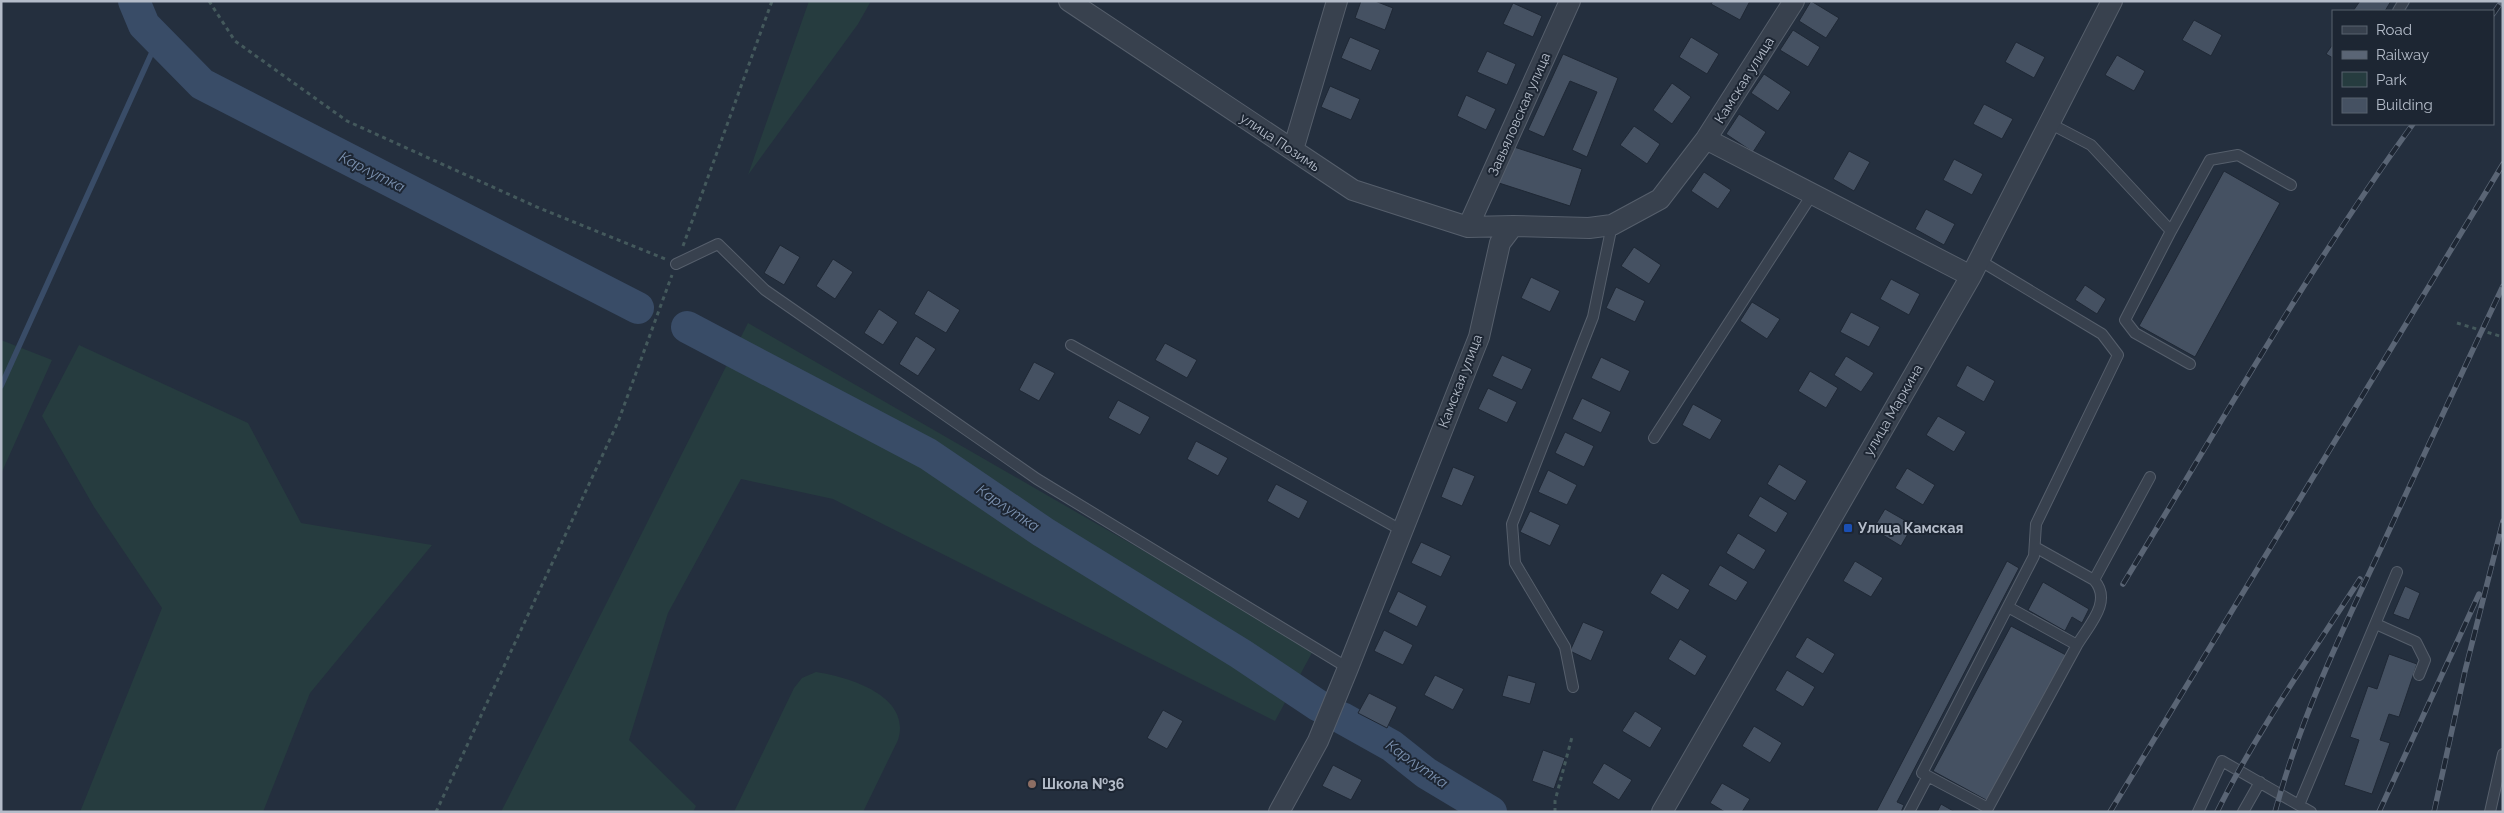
<svg xmlns="http://www.w3.org/2000/svg" width="2504" height="813" font-family="Raleway,sans-serif">
  <rect width="100%" height="100%" fill="#242f3e"/>
  <path fill="#263c3f" d="M809,1H871L858,24L748,175Z
    M748,323L1314,649L1275,721L833,499L741,479L668,613L629,740L696,806L693,812H501Z
    M1,340L52,360L1,474Z
    M79,345L248,423L301,523L432,545L310,693L263,812H80L162,608L94,507L42,416Z
    M816,672C849,677 912,696 898,740L863,812H734L794,688L802,678Z"/>
  <g fill="none" stroke-linecap="round" stroke-linejoin="round">
    <path stroke="#394c67" stroke-width="5.5" d="M1,386L158,39"/>
    <path stroke="#394c67" stroke-width="32" d="M134,1L144,25L202,84L638,308
      M687,327L928,454L1043,532L1241,654L1319,706
      M1342,718L1392,746L1426,773L1491,812"/>
  </g>
  <path fill="#455162" stroke="#1f2835" d="M1361,1H1375L1393,8L1385,30L1355,18Z
    M1713,1H1750L1740,20L1711,4Z
    M1811,1L1839,18L1826,38L1799,21Z
    M2360,1H2391L2385,11H2353Z
    M1513,3L1542,16L1533,37L1503,24Z
    M2194,20L2222,35L2211,56L2182,40Z
    M1793,30L1820,47L1808,67L1780,50Z
    M1350,37L1380,50L1371,71L1341,58Z
    M1691,37L1719,54L1707,74L1679,57Z
    M2016,42L2045,57L2034,78L2005,62Z
    M2333,44V58L2326,54Z
    M1487,51L1516,64L1507,85L1477,72Z
    M1563,54L1618,78L1587,157L1572,150L1597,92L1570,81L1544,137L1528,130Z
    M2117,55L2145,71L2134,91L2105,75Z
    M1764,74L1791,92L1778,111L1751,93Z
    M1672,83L1691,97L1672,124L1653,110Z
    M1330,86L1360,99L1351,120L1321,107Z
    M1466,95L1496,109L1486,130L1457,116Z
    M1984,104L2013,119L2002,139L1973,124Z
    M1739,114L1766,132L1753,152L1726,134Z
    M1634,126L1660,144L1647,164L1620,145Z
    M1511,146L1582,169L1570,206L1499,183Z
    M1849,151L1870,162L1854,191L1833,179Z
    M1954,159L1983,174L1972,195L1943,180Z
    M2224,171L2280,203L2195,357L2139,326Z
    M1704,172L1731,190L1718,209L1691,191Z
    M1926,209L1955,224L1944,245L1915,229Z
    M780,245L800,257L784,285L764,273Z
    M1634,247L1661,265L1649,284L1621,266Z
    M833,259L853,272L835,299L816,286Z
    M1531,277L1560,291L1550,312L1521,298Z
    M1891,279L1920,294L1909,315L1880,299Z
    M2085,285L2106,299L2097,314L2075,300Z
    M1616,287L1645,301L1635,322L1606,308Z
    M928,290L960,310L946,333L914,314Z
    M1752,302L1780,319L1767,339L1740,321Z
    M879,309L898,322L883,345L864,333Z
    M1851,312L1880,327L1869,347L1840,332Z
    M916,336L936,349L918,376L899,364Z
    M1165,343L1197,360L1187,378L1155,360Z
    M1502,355L1532,369L1522,390L1492,376Z
    M1846,356L1874,373L1861,392L1834,375Z
    M1601,357L1630,371L1620,392L1591,378Z
    M1034,362L1055,373L1039,401L1019,390Z
    M1967,365L1995,381L1984,402L1956,386Z
    M1810,371L1838,388L1826,408L1798,391Z
    M1488,388L1517,402L1507,423L1478,409Z
    M1582,398L1611,412L1601,433L1572,419Z
    M1118,400L1150,417L1140,435L1108,418Z
    M1693,404L1722,420L1710,440L1682,425Z
    M1938,416L1966,432L1954,452L1926,435Z
    M1565,432L1594,446L1584,467L1555,453Z
    M1196,441L1228,458L1218,476L1187,459Z
    M1779,464L1807,481L1795,501L1767,484Z
    M1453,467L1475,476L1462,506L1441,497Z
    M1907,468L1935,485L1923,505L1895,488Z
    M1548,470L1577,485L1567,505L1538,492Z
    M1276,484L1308,501L1299,519L1267,501Z
    M1760,496L1788,513L1776,533L1748,516Z
    M1885,509L1913,525L1901,546L1873,529Z
    M1530,511L1560,525L1550,546L1520,532Z
    M1738,533L1766,550L1754,570L1726,553Z
    M1421,542L1451,556L1441,577L1411,563Z
    M1855,561L1883,578L1871,597L1843,581Z
    M2007,561L2019,568L1897,802L1904,805L1901,812H1876Z
    M1720,565L1748,582L1736,601L1708,585Z
    M1662,573L1690,590L1678,610L1650,593Z
    M2043,582L2089,609L2082,623L2072,617L2065,631L2028,610Z
    M2405,586L2420,593L2409,620L2393,614Z
    M1398,591L1427,606L1417,627L1388,612Z
    M1583,622L1604,631L1591,661L1570,651Z
    M2011,626L2066,655L1988,801L1933,771Z
    M1384,630L1413,645L1403,665L1374,651Z
    M1807,637L1835,654L1823,674L1795,657Z
    M1680,639L1707,656L1695,676L1668,659Z
    M2389,654L2417,664L2399,717L2389,714L2380,740L2390,743L2372,794L2344,785L2359,740L2350,737L2368,686L2377,689Z
    M1787,670L1815,687L1803,707L1775,690Z
    M1435,675L1464,689L1453,710L1424,695Z
    M1508,675L1536,683L1530,704L1502,696Z
    M1369,693L1397,707L1387,728L1358,713Z
    M1163,710L1183,721L1167,749L1147,738Z
    M1635,711L1662,728L1650,748L1622,731Z
    M1754,726L1782,743L1770,763L1742,746Z
    M1543,750L1565,758L1554,789L1532,781Z
    M1604,763L1632,780L1619,800L1592,783Z
    M1333,765L1362,780L1351,800L1322,786Z
    M1722,783L1750,799L1742,812H1725L1710,803Z
    M1941,804L1955,812H1937Z"/>
  <g fill="none" stroke-linecap="round" stroke-linejoin="round">
    <g stroke="#565f6c" stroke-width="12">
      <path id="service" d="M2398,11L2404,1
        M2049,123L2091,145L2171,231L2125,320L2135,333L2190,364
        M2171,231L2210,160L2238,155L2291,185
        M1979,260L2102,334L2118,355L2036,524L2034,556L1922,773L1988,808L2077,645
        M676,264L718,244L765,290L1037,479L1348,668
        M1071,345L1401,530
        M1654,438L1813,193
        M2094,580L2150,477
        M2008,607L2077,645C2089,625 2113,601 2094,580L2035,547
        M2376,624L2416,642L2425,660L2419,675
        M1573,687L1565,647L1515,563L1512,524L1593,317L1612,225
        M2299,805L2397,572
        M1909,812L1928,776
        M2198,812L2222,761L2311,812
        M2243,812L2260,782
        M2490,812L2503,754"/>
    </g>
    <g stroke="#565f6c" stroke-width="22">
      <path id="minor" d="M1069,1L1353,190L1468,227L1513,226
        M1706,139L1971,276
        M1293,150L1337,1
        M1468,227L1570,1
        M1279,812L1318,741L1348,668L1479,337L1500,243L1513,226L1589,228L1612,225L1660,199L1706,139L1794,1
        M1662,812L1971,276L2112,1"/>
    </g>
    <path stroke="#44595c" stroke-width="3" stroke-dasharray="4 4" stroke-linecap="butt" d="M209,1L235,41L347,121L539,208L665,259
      M683,246L772,1
      M2457,323L2503,337
      M436,812L618,422L672,275
      M1555,812V801L1572,737"/>
    <use href="#service" stroke="#38414e" stroke-width="10"/>
    <use href="#minor" stroke="#38414e" stroke-width="20"/>
    <g stroke="#5a6575" stroke-width="5.5">
      <path id="rail" d="M2493,14L2502,1
        M2123,584C2217,430 2307,270 2413,124
        M2110,812L2503,164
        M2217,812C2257,731 2311,655 2360,579
        M2275,812C2300,719 2341,633 2382,546C2422,459 2462,372 2503,286
        M2379,812L2479,594
        M2434,812L2465,671L2503,521"/>
    </g>
    <use href="#rail" stroke="#1d2633" stroke-width="4" stroke-dasharray="11" stroke-linecap="butt"/>
  </g>
  <rect fill="#1a4fb4" stroke="#1d2633" stroke-width="2" x="1843" y="523" width="10" height="10" rx="2.5"/>
  <circle fill="#8d6e63" stroke="#1d2633" stroke-width="2" cx="1032" cy="784" r="5"/>
  <g text-anchor="middle" dominant-baseline="central" stroke-width="4" stroke-linejoin="round" paint-order="stroke">
    <g font-size="14" fill="#b4bcc9" stroke="#1d2633">
      <text transform="translate(1744 80) rotate(-58)">Камская улица</text>
      <text transform="translate(1519 114) rotate(-66)">Завьяловская улица</text>
      <text transform="translate(1280 142) rotate(34)">улица Позимь</text>
      <text transform="translate(1460 381) rotate(-69)">Камская улица</text>
      <text transform="translate(1893 410) rotate(-60)">улица Маркина</text>
    </g>
    <g font-size="14" font-weight="bold" fill="#b4bcc9" stroke="#1d2633" text-anchor="start">
      <text x="1858" y="528">Улица Камская</text>
      <text x="1042" y="784">Школа №36</text>
    </g>
    <g font-size="15" font-style="italic" fill="#7c92b1" stroke="#1d2633">
      <text transform="translate(372 172) rotate(27)">Карлутка</text>
      <text transform="translate(1008 508) rotate(34)">Карлутка</text>
      <text transform="translate(1417 764) rotate(35)">Карлутка</text>
    </g>
  </g>
  <rect width="2504" height="813" fill="none" stroke="#b4bcc9" stroke-width="5"/>
  <rect x="2332" y="10" width="162" height="115" fill="#1d2633" stroke="#59626f"/>
  <rect x="2342" y="26" width="25" height="8" fill="#38414e" stroke="#59626f"/>
  <text x="2376" y="35" font-size="15" fill="#b4bcc9">Road</text>
  <rect x="2342" y="51" width="25" height="8" fill="#5a6575" stroke="#59626f"/>
  <text x="2376" y="60" font-size="15" fill="#b4bcc9">Railway</text>
  <rect x="2342" y="72" width="25" height="15" fill="#263c3f" stroke="#59626f"/>
  <text x="2376" y="85" font-size="15" fill="#b4bcc9">Park</text>
  <rect x="2342" y="98" width="25" height="15" fill="#455162" stroke="#59626f"/>
  <text x="2376" y="110" font-size="15" fill="#b4bcc9">Building</text>
</svg>
